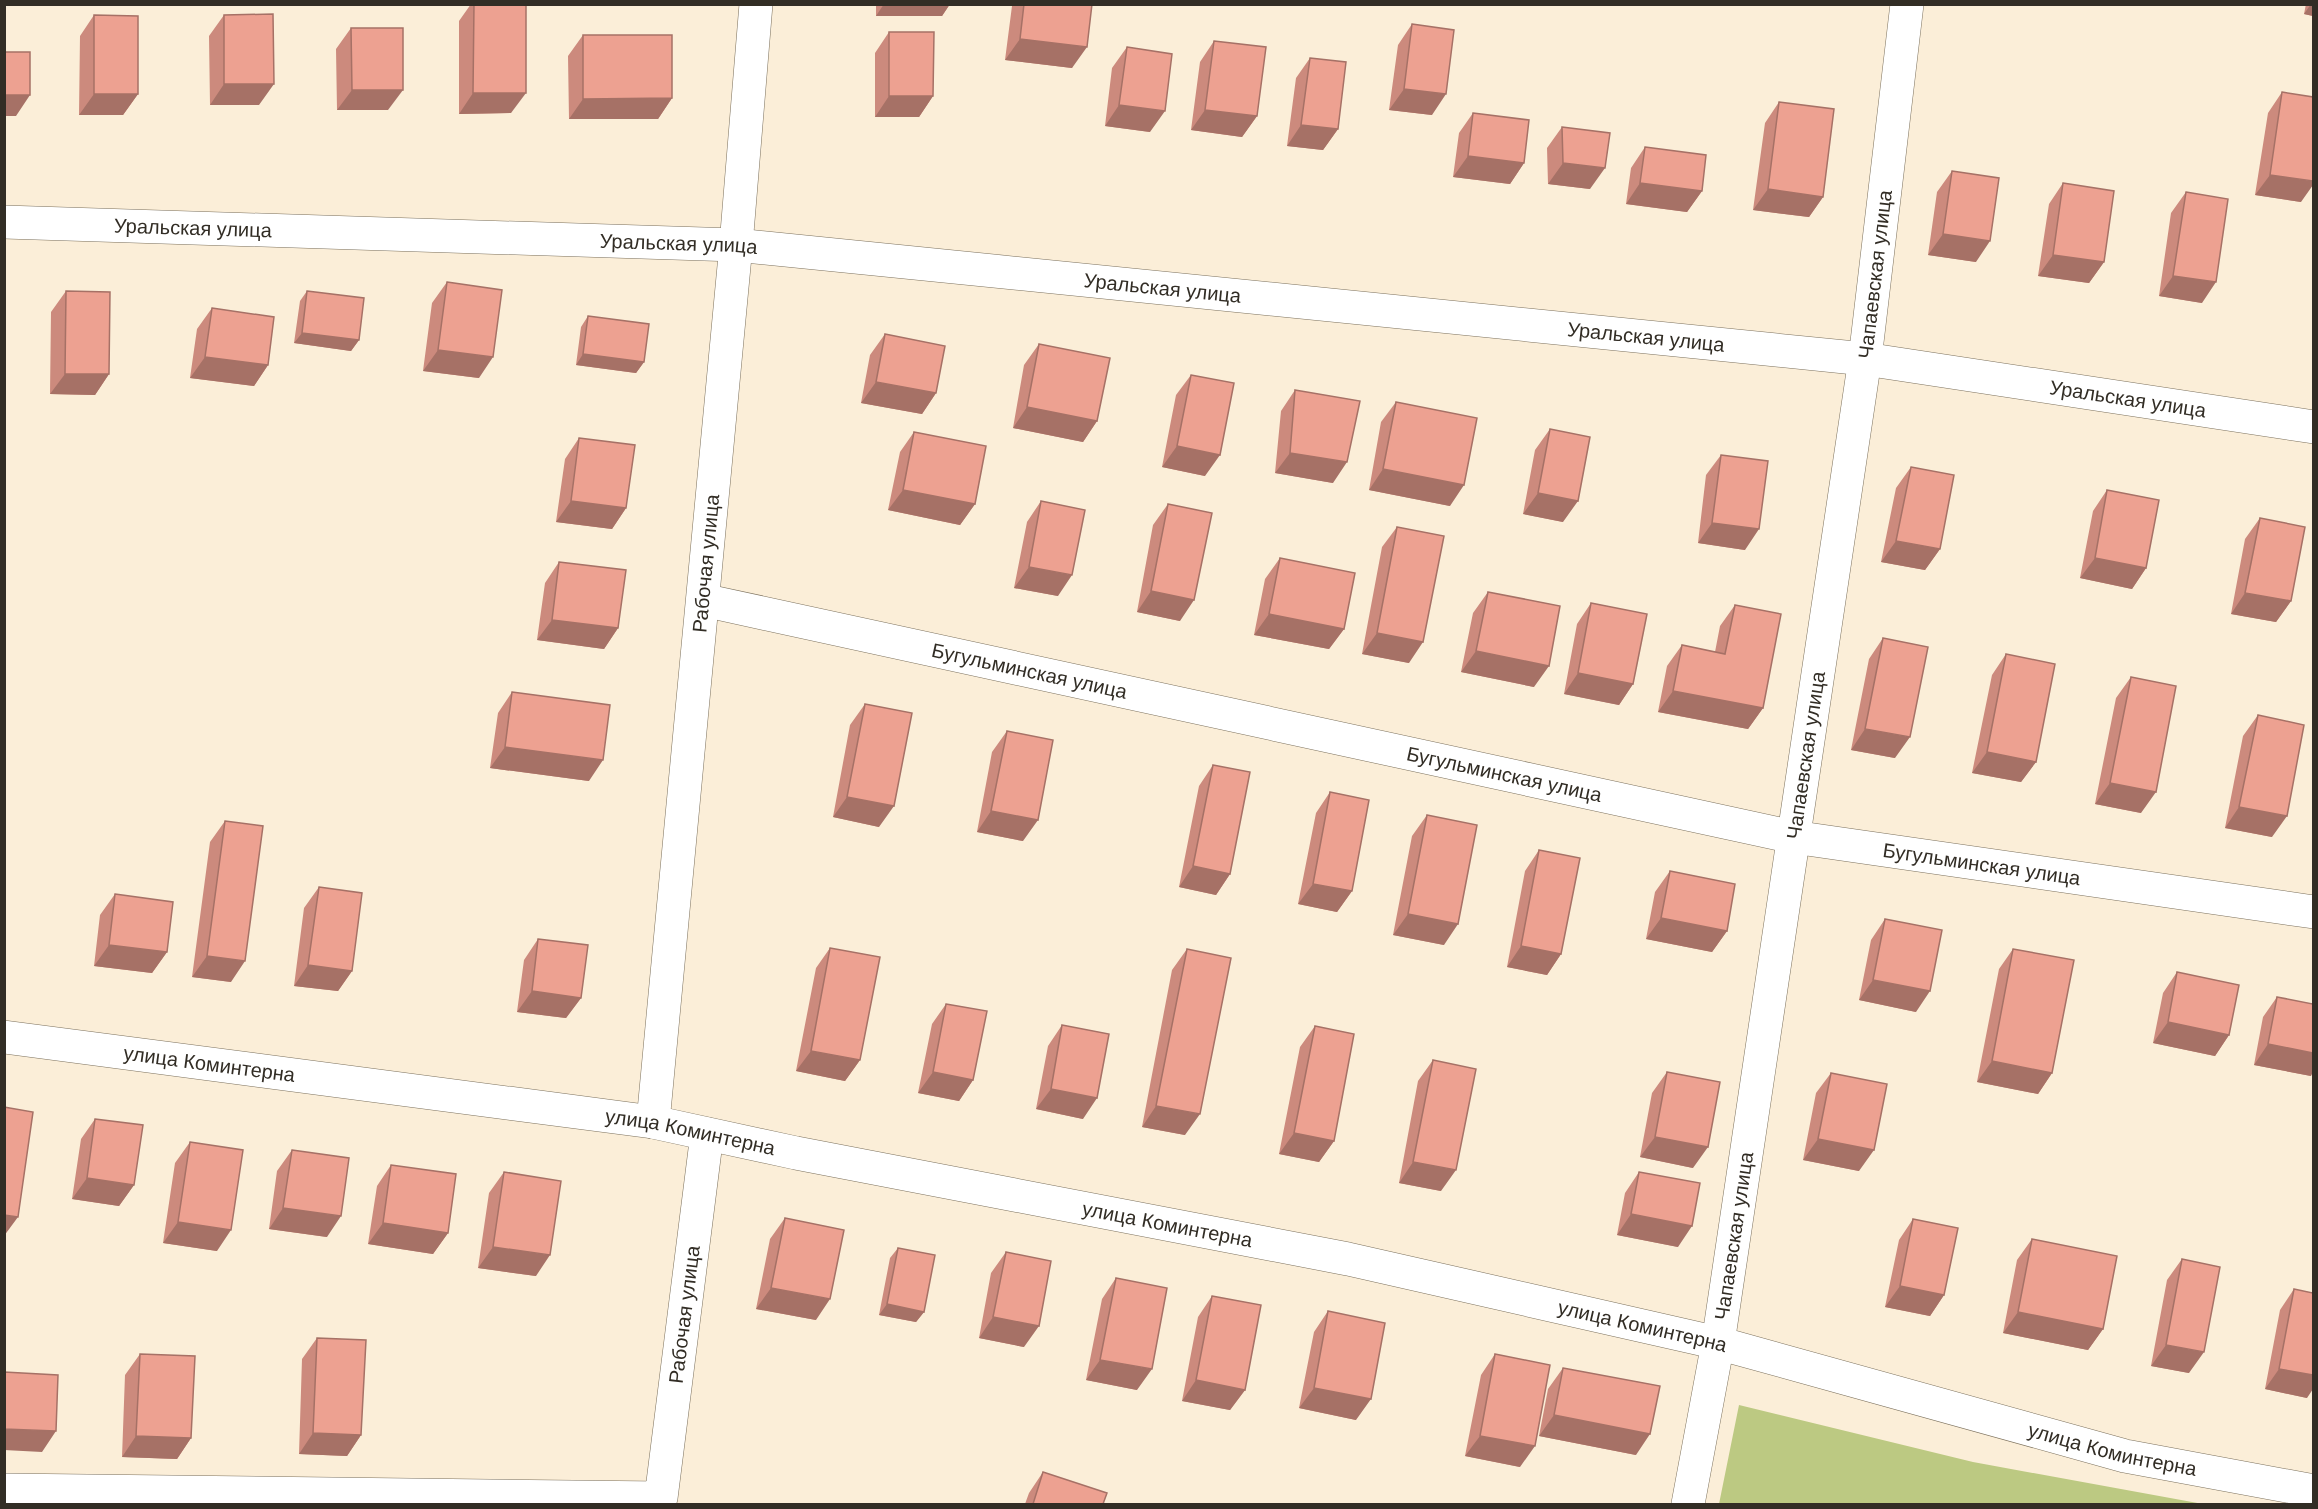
<svg xmlns="http://www.w3.org/2000/svg" width="2318" height="1509" font-family="Helvetica,sans-serif">
  <rect width="100%" height="100%" fill="#fbeed8"/>
  <path fill="#bcc982" d="M1739,1405L1973,1462L2203,1504H1719Z"/>
  <g fill="none" stroke-linecap="round" stroke-linejoin="round">
    <g stroke="#7c715d" stroke-width="34">
      <g id="minor">
        <path id="s1" d="M4,222L736,245L1865,359L2314,427"/>
        <path id="s2" d="M703,600L1793,837L2314,912"/>
        <path id="s3" d="M4,1037L653,1122L796,1153L1348,1259L1718,1343L2125,1456L2314,1491"/>
        <path id="s4" d="M653,1122L736,245L756,4"/>
        <path id="s5" d="M4,1490L661,1498L707,1134"/>
        <path id="s6" d="M1688,1504L1718,1343L1865,359L1907,4"/>
      </g>
    </g>
    <use href="#minor" stroke="#fff" stroke-width="33"/>
  </g>
  <path fill="#cc8a7d" d="M471,4H526L511,113L459,114V21Z
    M876,4H950L942,16H876Z
    M1013,4H1092L1072,68L1005,60L1012,6Z
    M2306,4H2313V16L2304,14Z
    M94,15L138,94L123,115H79L80,36Z
    M224,15L259,105H210L209,36Z
    M1412,24L1432,115L1389,110L1398,45Z
    M351,28L388,110H337L336,49Z
    M889,32L933,96L919,117H875V53Z
    M583,35L672,98L658,119H569L568,56Z
    M1214,41L1257,116L1242,137L1191,130L1200,62Z
    M1127,47L1150,132L1105,126L1112,68Z
    M1310,58L1338,129L1323,150L1287,146L1296,78Z
    M2282,92L2301,202L2255,195L2268,113Z
    M1779,102L1823,197L1809,217L1753,210L1765,123Z
    M1473,113L1524,163L1510,184L1453,177L1459,133Z
    M1562,127L1590,189L1548,184L1547,148Z
    M1645,147L1702,191L1687,212L1626,204L1631,168Z
    M1952,171L1976,262L1928,255L1937,192Z
    M2063,183L2104,262L2089,283L2038,276L2049,204Z
    M2186,192L2202,303L2159,296L2171,213Z
    M447,282L479,378L423,371L432,303Z
    M66,291L109,374L95,395L50,394L51,312Z
    M307,291L359,340L351,351L294,343L300,301Z
    M212,308L268,365L254,386L190,378L197,329Z
    M588,316L644,362L636,373L576,365L581,327Z
    M885,334L936,393L922,414L861,403L870,355Z
    M1039,344L1097,421L1083,442L1013,428L1024,365Z
    M1191,375L1205,476L1162,467L1176,395Z
    M1295,390L1333,483L1275,473L1281,411Z
    M1396,402L1450,506L1369,490L1381,422Z
    M1550,429L1563,522L1523,514L1535,450Z
    M914,432L975,504L960,525L888,510L900,452Z
    M579,438L626,508L612,529L556,522L565,459Z
    M1721,455L1745,550L1698,543L1706,475Z
    M1911,467L1940,549L1925,570L1881,562L1896,488Z
    M2107,490L2146,568L2132,589L2080,578L2093,511Z
    M1041,501L1058,596L1014,588L1027,522Z
    M1168,504L1180,621L1137,612L1153,525Z
    M2260,518L2291,601L2276,622L2231,614L2245,539Z
    M1397,527L1409,663L1362,654L1382,547Z
    M1280,558L1344,629L1329,649L1254,635L1265,579Z
    M559,562L618,628L604,649L537,640L545,583Z
    M1488,592L1534,687L1461,672L1473,613Z
    M1591,603L1633,684L1619,705L1564,694L1577,624Z
    M1735,605L1763,708L1748,729L1658,712L1667,666L1682,645L1715,652L1720,626Z
    M1883,638L1895,758L1851,750L1869,659Z
    M2006,654L2036,762L2021,782L1972,773L1992,675Z
    M2131,677L2141,813L2095,804L2116,698Z
    M512,692L589,781L490,768L498,713Z
    M865,704L879,827L833,817L850,725Z
    M2258,715L2272,837L2225,828L2243,736Z
    M1007,731L1023,841L977,832L992,752Z
    M1213,765L1230,874L1216,895L1179,887L1199,786Z
    M1330,792L1352,891L1337,912L1298,904L1316,813Z
    M1427,815L1444,945L1393,935L1412,836Z
    M225,821L231,982L192,977L210,842Z
    M1539,850L1561,954L1547,975L1507,967L1525,871Z
    M1670,871L1727,931L1712,952L1646,939L1655,892Z
    M319,887L352,971L338,991L294,986L304,908Z
    M115,894L167,952L152,973L94,966L100,915Z
    M1885,919L1916,1012L1859,1000L1871,940Z
    M538,939L581,998L566,1018L517,1012L524,960Z
    M830,948L860,1060L845,1081L796,1071L816,968Z
    M1187,949L1185,1135L1142,1127L1172,970Z
    M2013,949L2052,1073L2038,1094L1977,1082L1999,969Z
    M2177,972L2229,1035L2215,1056L2153,1043L2163,993Z
    M2277,997L2311,1076L2254,1065L2263,1017Z
    M946,1004L973,1080L959,1101L918,1093L932,1024Z
    M1062,1025L1083,1119L1036,1109L1048,1046Z
    M1315,1026L1334,1141L1319,1162L1279,1154L1300,1047Z
    M1433,1060L1441,1191L1399,1183L1418,1081Z
    M1667,1072L1693,1168L1640,1157L1652,1093Z
    M1831,1073L1859,1171L1803,1160L1816,1093Z
    M95,1119L134,1185L119,1206L72,1199L81,1139Z
    M190,1142L217,1251L163,1243L175,1163Z
    M292,1150L327,1237L269,1229L277,1171Z
    M391,1165L448,1233L433,1254L368,1244L377,1186Z
    M504,1172L536,1276L478,1268L489,1193Z
    M1639,1172L1678,1247L1617,1235L1625,1193Z
    M785,1218L816,1320L756,1309L770,1239Z
    M1913,1219L1944,1295L1930,1316L1885,1307L1899,1240Z
    M2032,1239L2103,1329L2088,1350L2003,1333L2017,1260Z
    M898,1248L924,1312L916,1322L879,1315L890,1258Z
    M1006,1252L1024,1347L979,1338L991,1273Z
    M2182,1259L2189,1373L2151,1366L2167,1280Z
    M1116,1278L1137,1390L1086,1380L1102,1299Z
    M2294,1289L2307,1398L2265,1389L2280,1310Z
    M1212,1296L1245,1390L1230,1410L1182,1401L1198,1317Z
    M1328,1311L1356,1420L1299,1408L1314,1332Z
    M317,1338L361,1435L347,1456L299,1454L302,1359Z
    M140,1354L191,1438L177,1459L122,1457L125,1375Z
    M1495,1354L1520,1467L1465,1456L1481,1375Z
    M1563,1368L1636,1455L1539,1436L1548,1389Z
    M1043,1472L1103,1504H1025L1029,1493Z"/>
  <path fill="#a67166" d="M884,4H950L942,16H876Z
    M2311,4H2313V16L2304,14Z
    M1020,39L1087,47L1072,68L1005,60Z
    M224,84H274L259,105H210Z
    M1404,89L1446,94L1432,115L1389,110Z
    M352,90H403L388,110H337Z
    M473,93H526L511,113L459,114Z
    M94,94H138L123,115H79Z
    M4,95H30L16,116H4Z
    M889,96H933L919,117H875Z
    M672,98L658,119H569L583,99Z
    M1119,105L1165,111L1150,132L1105,126Z
    M1205,110L1257,116L1242,137L1191,130Z
    M1301,125L1338,129L1323,150L1287,146Z
    M1468,156L1524,163L1510,184L1453,177Z
    M1563,163L1605,168L1590,189L1548,184Z
    M2270,175L2313,181V185L2301,202L2255,195Z
    M1640,183L1702,191L1687,212L1626,204Z
    M1768,189L1823,197L1809,217L1753,210Z
    M1943,234L1990,241L1976,262L1928,255Z
    M2053,255L2104,262L2089,283L2038,276Z
    M2173,276L2216,282L2202,303L2159,296Z
    M302,333L359,340L351,351L294,343Z
    M438,350L493,357L479,378L423,371Z
    M583,354L644,362L636,373L576,365Z
    M205,357L268,365L254,386L190,378Z
    M65,374H109L95,395L50,394Z
    M876,382L936,393L922,414L861,403Z
    M1027,407L1097,421L1083,442L1013,428Z
    M1177,446L1220,455L1205,476L1162,467Z
    M1290,453L1347,462L1333,483L1275,473Z
    M1383,469L1464,485L1450,506L1369,490Z
    M903,490L975,504L960,525L888,510Z
    M1538,493L1578,501L1563,522L1523,514Z
    M571,501L626,508L612,529L556,522Z
    M1712,523L1759,529L1745,550L1698,543Z
    M1896,541L1940,549L1925,570L1881,562Z
    M2095,558L2146,568L2132,589L2080,578Z
    M1029,567L1072,575L1058,596L1014,588Z
    M1151,591L1194,600L1180,621L1137,612Z
    M2245,593L2291,601L2276,622L2231,614Z
    M1269,614L1344,629L1329,649L1254,635Z
    M552,620L618,628L604,649L537,640Z
    M1377,633L1423,642L1409,663L1362,654Z
    M1476,651L1549,666L1534,687L1461,672Z
    M1578,673L1633,684L1619,705L1564,694Z
    M1673,691L1763,708L1748,729L1658,712Z
    M1865,729L1910,737L1895,758L1851,750Z
    M505,747L603,760L589,781L490,768Z
    M1987,752L2036,762L2021,782L1972,773Z
    M2110,783L2156,792L2141,813L2095,804Z
    M847,797L894,806L879,827L833,817Z
    M2239,807L2287,816L2272,837L2225,828Z
    M991,811L1038,820L1023,841L977,832Z
    M1193,866L1230,874L1216,895L1179,887Z
    M1313,884L1352,891L1337,912L1298,904Z
    M1408,914L1458,924L1444,945L1393,935Z
    M1661,918L1727,931L1712,952L1646,939Z
    M109,945L167,952L152,973L94,966Z
    M1521,946L1561,954L1547,975L1507,967Z
    M207,956L245,961L231,982L192,977Z
    M308,965L352,971L338,991L294,986Z
    M1873,980L1930,991L1916,1012L1859,1000Z
    M532,991L581,998L566,1018L517,1012Z
    M2168,1022L2229,1035L2215,1056L2153,1043Z
    M2268,1044L2313,1053V1072L2311,1076L2254,1065Z
    M811,1051L860,1060L845,1081L796,1071Z
    M1992,1061L2052,1073L2038,1094L1977,1082Z
    M933,1072L973,1080L959,1101L918,1093Z
    M1051,1089L1097,1098L1083,1119L1036,1109Z
    M1156,1106L1200,1114L1185,1135L1142,1127Z
    M1294,1133L1334,1141L1319,1162L1279,1154Z
    M1655,1137L1708,1147L1693,1168L1640,1157Z
    M1818,1139L1874,1150L1859,1171L1803,1160Z
    M1413,1162L1456,1170L1441,1191L1399,1183Z
    M87,1178L134,1185L119,1206L72,1199Z
    M283,1208L341,1216L327,1237L269,1229Z
    M1631,1214L1692,1226L1678,1247L1617,1235Z
    M4,1215L18,1217L4,1236Z
    M178,1222L231,1230L217,1251L163,1243Z
    M383,1223L448,1233L433,1254L368,1244Z
    M493,1247L550,1255L536,1276L478,1268Z
    M1900,1286L1944,1295L1930,1316L1885,1307Z
    M771,1288L830,1299L816,1320L756,1309Z
    M887,1304L924,1312L916,1322L879,1315Z
    M2018,1312L2103,1329L2088,1350L2003,1333Z
    M993,1317L1039,1326L1024,1347L979,1338Z
    M2166,1345L2204,1352L2189,1373L2151,1366Z
    M1100,1360L1152,1369L1137,1390L1086,1380Z
    M2279,1369L2313,1375V1389L2307,1398L2265,1389Z
    M1196,1380L1245,1390L1230,1410L1182,1401Z
    M1314,1388L1371,1399L1356,1420L1299,1408Z
    M1554,1415L1650,1434L1636,1455L1539,1436Z
    M4,1429L56,1431L42,1452L4,1450Z
    M313,1433L361,1435L347,1456L299,1454Z
    M136,1436L191,1438L177,1459L122,1457Z
    M1480,1436L1535,1446L1520,1467L1465,1456Z"/>
  <path fill="#eda191" stroke="#a67166" stroke-width="1.5" d="M474,4H526V93H473Z
    M1024,4H1092L1087,47L1020,39Z
    M273,14L274,84H224V15Z
    M94,15L138,16V94H94Z
    M1412,24L1454,30L1446,94L1404,89Z
    M351,28H403V90H352Z
    M889,32H934L933,96H889Z
    M583,35H672V98L583,99Z
    M1214,41L1266,47L1257,116L1205,110Z
    M1127,47L1172,54L1165,111L1119,105Z
    M4,52H30V95H4Z
    M1310,58L1346,62L1338,129L1301,125Z
    M2282,92L2313,97V181L2270,175Z
    M1779,102L1834,109L1823,197L1768,189Z
    M1473,113L1529,120L1524,163L1468,156Z
    M1562,127L1610,133L1605,168L1563,163Z
    M1645,147L1706,155L1702,191L1640,183Z
    M1952,171L1999,178L1990,241L1943,234Z
    M2063,183L2114,191L2104,262L2053,255Z
    M2186,192L2228,199L2216,282L2173,276Z
    M447,282L502,290L493,357L438,350Z
    M66,291L110,292L109,374H65Z
    M307,291L364,298L359,340L302,333Z
    M212,308L274,317L268,365L205,357Z
    M588,316L649,324L644,362L583,354Z
    M885,334L945,346L936,393L876,382Z
    M1039,344L1110,358L1097,421L1027,407Z
    M1191,375L1234,383L1220,455L1177,446Z
    M1295,390L1360,401L1347,462L1290,453Z
    M1396,402L1477,418L1464,485L1383,469Z
    M1550,429L1590,437L1578,501L1538,493Z
    M914,432L986,446L975,504L903,490Z
    M579,438L635,445L626,508L571,501Z
    M1721,455L1768,461L1759,529L1712,523Z
    M1911,467L1954,475L1940,549L1896,541Z
    M2107,490L2159,500L2146,568L2095,558Z
    M1041,501L1085,510L1072,575L1029,567Z
    M1168,504L1212,513L1194,600L1151,591Z
    M2260,518L2305,527L2291,601L2245,593Z
    M1397,527L1444,536L1423,642L1377,633Z
    M1280,558L1355,573L1344,629L1269,614Z
    M559,562L626,570L618,628L552,620Z
    M1488,592L1560,606L1549,666L1476,651Z
    M1591,603L1647,614L1633,684L1578,673Z
    M1735,605L1781,614L1763,708L1673,691L1682,645L1725,654Z
    M1883,638L1928,647L1910,737L1865,729Z
    M2006,654L2055,664L2036,762L1987,752Z
    M2131,677L2176,686L2156,792L2110,783Z
    M512,692L610,705L603,760L505,747Z
    M865,704L912,713L894,806L847,797Z
    M2258,715L2304,725L2287,816L2239,807Z
    M1007,731L1053,740L1038,820L991,811Z
    M1213,765L1250,772L1230,874L1193,866Z
    M1330,792L1369,800L1352,891L1313,884Z
    M1427,815L1477,825L1458,924L1408,914Z
    M225,821L263,826L245,961L207,956Z
    M1539,850L1580,858L1561,954L1521,946Z
    M1670,871L1735,884L1727,931L1661,918Z
    M319,887L362,893L352,971L308,965Z
    M115,894L173,902L167,952L109,945Z
    M1885,919L1942,930L1930,991L1873,980Z
    M538,939L588,945L581,998L532,991Z
    M830,948L880,957L860,1060L811,1051Z
    M1187,949L1231,958L1200,1114L1156,1106Z
    M2013,949L2074,960L2052,1073L1992,1061Z
    M2177,972L2239,985L2229,1035L2168,1022Z
    M2277,997L2313,1004V1053L2268,1044Z
    M946,1004L987,1011L973,1080L933,1072Z
    M1062,1025L1109,1034L1097,1098L1051,1089Z
    M1315,1026L1354,1034L1334,1141L1294,1133Z
    M1433,1060L1476,1069L1456,1170L1413,1162Z
    M1667,1072L1720,1082L1708,1147L1655,1137Z
    M1831,1073L1887,1084L1874,1150L1818,1139Z
    M4,1107L33,1112L18,1217L4,1215Z
    M95,1119L143,1125L134,1185L87,1178Z
    M190,1142L243,1150L231,1230L178,1222Z
    M292,1150L349,1158L341,1216L283,1208Z
    M391,1165L456,1174L448,1233L383,1223Z
    M504,1172L561,1181L550,1255L493,1247Z
    M1639,1172L1700,1183L1692,1226L1631,1214Z
    M785,1218L844,1230L830,1299L771,1288Z
    M1913,1219L1958,1228L1944,1295L1900,1286Z
    M2032,1239L2117,1256L2103,1329L2018,1312Z
    M898,1248L935,1255L924,1312L887,1304Z
    M1006,1252L1051,1261L1039,1326L993,1317Z
    M2182,1259L2220,1267L2204,1352L2166,1345Z
    M1116,1278L1167,1288L1152,1369L1100,1360Z
    M2294,1289L2313,1293V1375L2279,1369Z
    M1212,1296L1261,1305L1245,1390L1196,1380Z
    M1328,1311L1385,1323L1371,1399L1314,1388Z
    M317,1338L366,1340L361,1435L313,1433Z
    M140,1354L195,1356L191,1438L136,1436Z
    M1495,1354L1550,1365L1535,1446L1480,1436Z
    M1563,1368L1660,1386L1650,1434L1554,1415Z
    M4,1372L58,1375L56,1431L4,1429Z
    M1043,1472L1107,1493L1103,1504H1033Z"/>
  <g text-anchor="middle" dominant-baseline="central" stroke-width="6" stroke-linejoin="round" paint-order="stroke">
    <g font-size="20" fill="#322d25" stroke="#fff">
      <text stroke="none"><textPath href="#s1" startOffset="189">Уральская улица</textPath></text>
      <text stroke="none"><textPath href="#s1" startOffset="675">Уральская улица</textPath></text>
      <text stroke="none"><textPath href="#s6" startOffset="1244">Чапаевская улица</textPath></text>
      <text stroke="none"><textPath href="#s1" startOffset="1161">Уральская улица</textPath></text>
      <text stroke="none"><textPath href="#s1" startOffset="1647">Уральская улица</textPath></text>
      <text stroke="none"><textPath href="#s1" startOffset="2133">Уральская улица</textPath></text>
      <text stroke="none"><textPath href="#s4" startOffset="561">Рабочая улица</textPath></text>
      <text stroke="none"><textPath href="#s2" startOffset="334">Бугульминская улица</textPath></text>
      <text stroke="none"><textPath href="#s6" startOffset="758">Чапаевская улица</textPath></text>
      <text stroke="none"><textPath href="#s2" startOffset="820">Бугульминская улица</textPath></text>
      <text stroke="none"><textPath href="#s2" startOffset="1306">Бугульминская улица</textPath></text>
      <text stroke="none"><textPath href="#s3" startOffset="207">улица Коминтерна</textPath></text>
      <text stroke="none"><textPath href="#s3" startOffset="693">улица Коминтерна</textPath></text>
      <text stroke="none"><textPath href="#s3" startOffset="1179">улица Коминтерна</textPath></text>
      <text stroke="none"><textPath href="#s6" startOffset="272">Чапаевская улица</textPath></text>
      <text stroke="none"><textPath href="#s5" startOffset="842">Рабочая улица</textPath></text>
      <text stroke="none"><textPath href="#s3" startOffset="1665">улица Коминтерна</textPath></text>
      <text stroke="none"><textPath href="#s3" startOffset="2151">улица Коминтерна</textPath></text>
    </g>
  </g>
  <rect width="2318" height="1509" fill="none" stroke="#322d25" stroke-width="12"/>
</svg>
